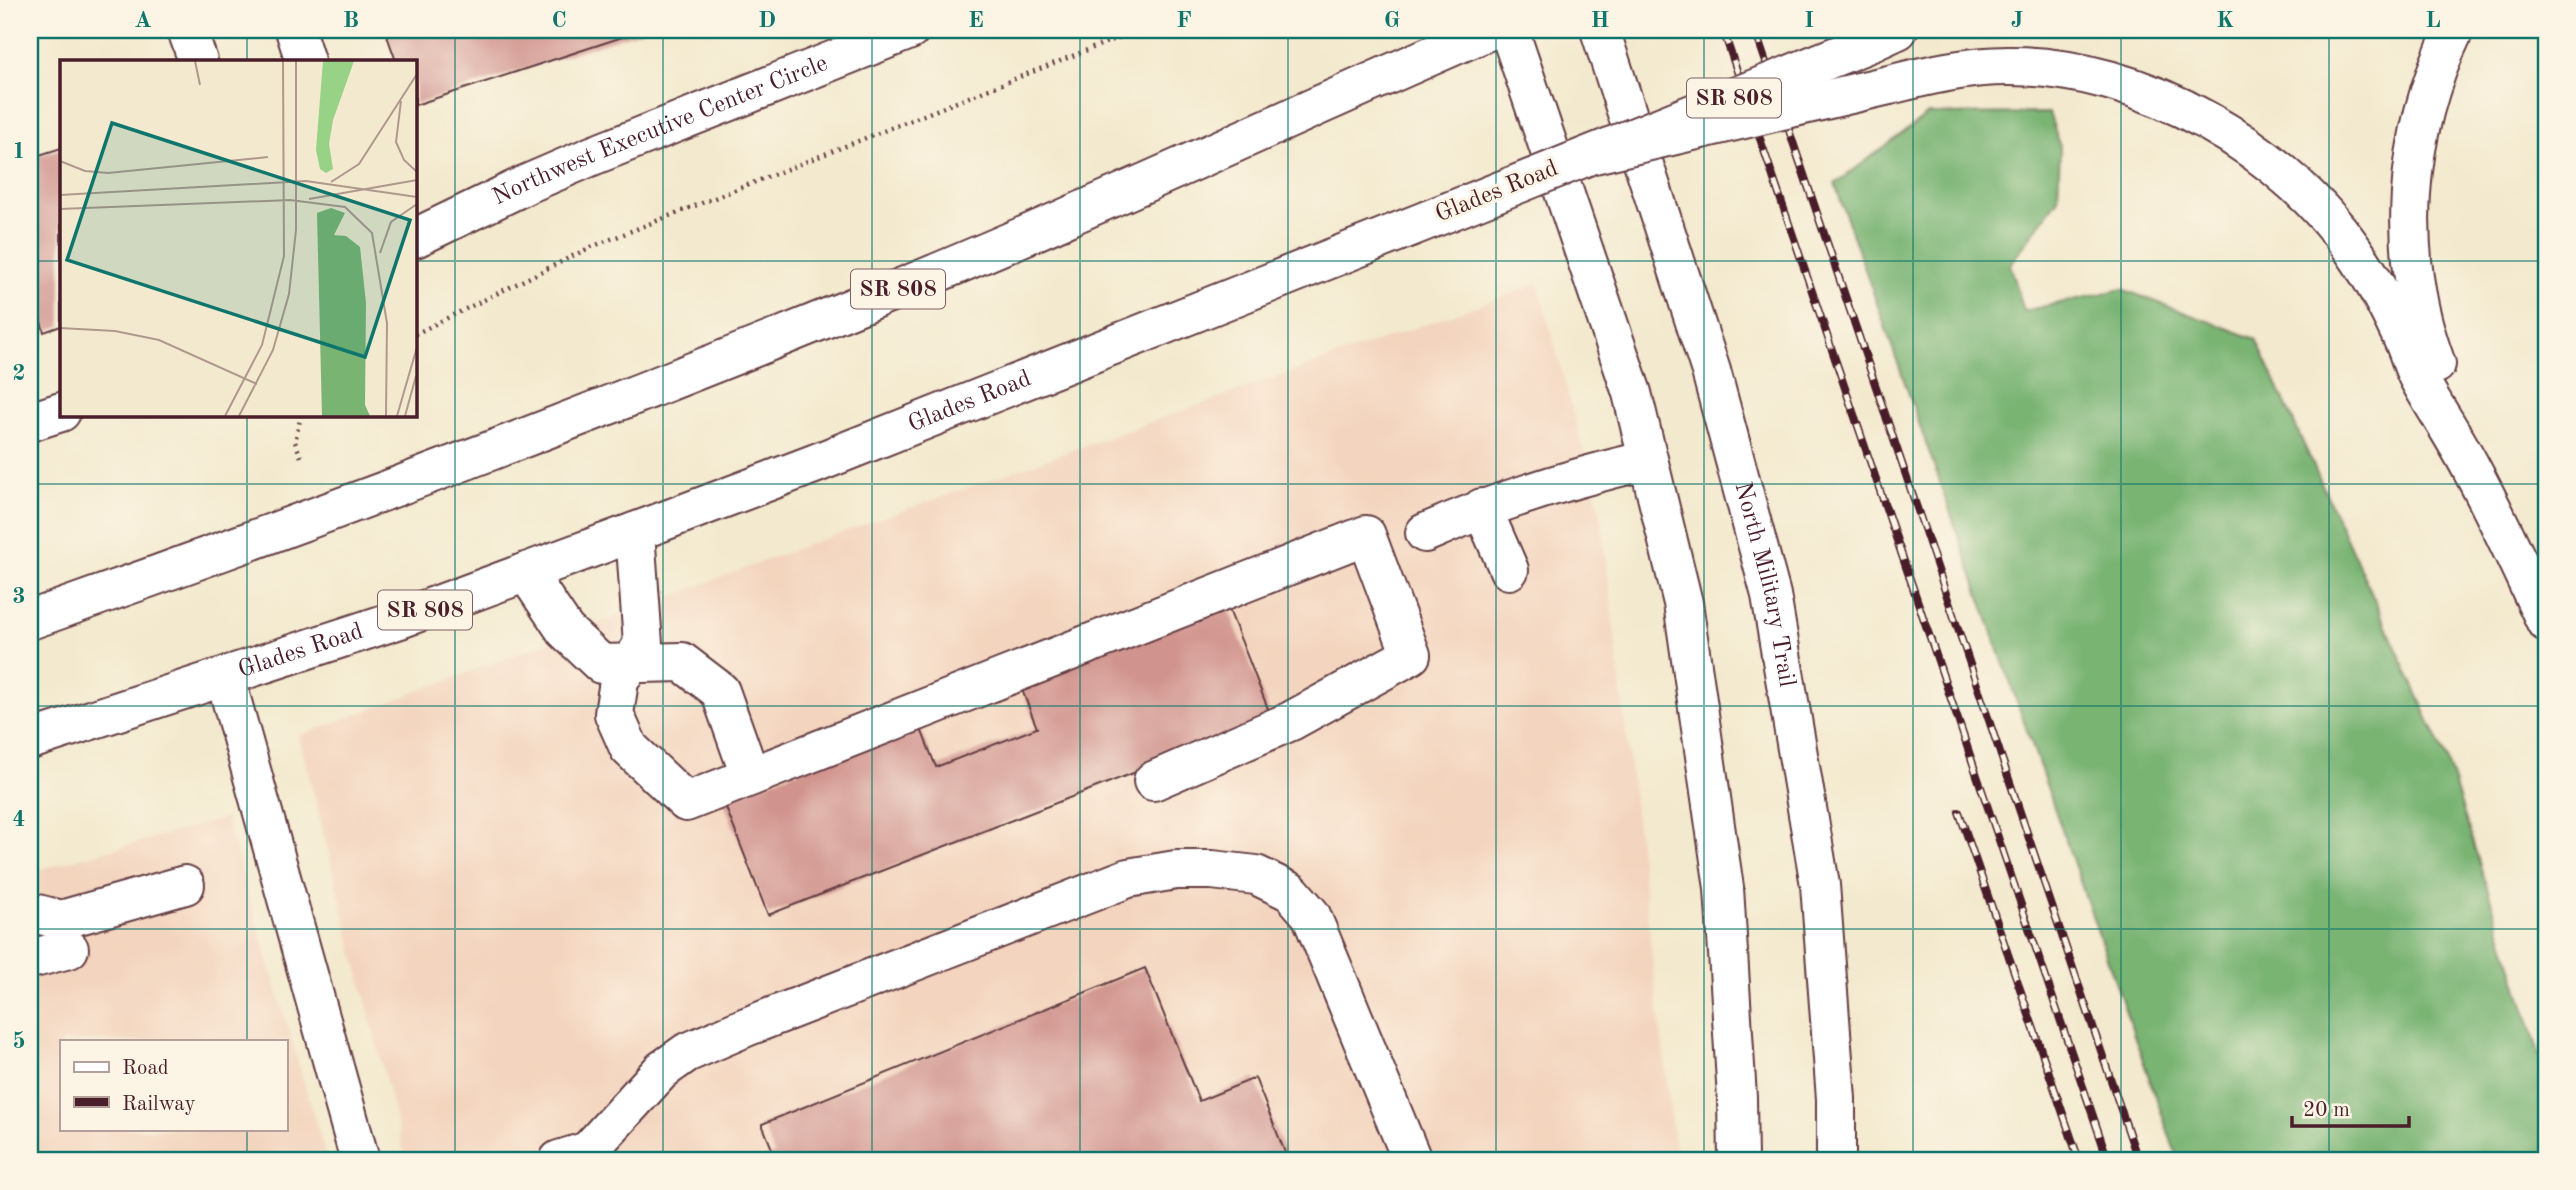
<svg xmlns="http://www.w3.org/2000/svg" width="2576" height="1190" font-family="'Old Standard TT',serif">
  <rect width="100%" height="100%" fill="#fcf5e5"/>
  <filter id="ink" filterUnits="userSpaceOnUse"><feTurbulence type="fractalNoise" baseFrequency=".0143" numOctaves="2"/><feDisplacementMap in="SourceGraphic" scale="14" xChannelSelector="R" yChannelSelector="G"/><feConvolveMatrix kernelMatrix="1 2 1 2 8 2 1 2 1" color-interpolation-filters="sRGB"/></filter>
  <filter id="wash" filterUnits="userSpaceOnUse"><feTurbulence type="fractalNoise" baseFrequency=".00686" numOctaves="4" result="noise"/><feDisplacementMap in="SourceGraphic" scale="28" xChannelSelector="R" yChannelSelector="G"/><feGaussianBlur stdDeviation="1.57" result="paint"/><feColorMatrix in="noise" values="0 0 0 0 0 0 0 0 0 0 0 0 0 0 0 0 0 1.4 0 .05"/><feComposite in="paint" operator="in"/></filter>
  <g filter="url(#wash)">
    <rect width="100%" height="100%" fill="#f3e9ce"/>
    <path fill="#f3d4be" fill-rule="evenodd" d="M1538,284L1600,510L1676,1160H406L299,736L804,546Z
      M226,818L327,1160H30V872ZM61,1041H285V1129H61Z"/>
    <path fill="#79b473" stroke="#626a4f" stroke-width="2" d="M2049,113L2060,147L2058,199L2010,264L2024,311L2122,289L2256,339L2447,760L2546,1076V1160H2178L1835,184L1928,114Z"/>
    <g id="blocks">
      <path fill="#d0938d" d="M385,30H644L415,105V61H396Z
        M61,148V326L44,332L30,285V158Z
        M1226,602L1272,719L768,915L723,800L919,724L936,767L1037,728L1019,682Z
        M1145,968L1199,1101L1255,1078L1288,1160H759L774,1154L762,1124Z"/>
    </g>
  </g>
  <g filter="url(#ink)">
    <use href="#blocks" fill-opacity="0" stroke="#633d43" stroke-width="2"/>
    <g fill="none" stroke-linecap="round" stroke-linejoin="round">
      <g stroke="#633d43" stroke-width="42">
        <g id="minor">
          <path d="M187,30L198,61"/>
          <path d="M295,30L305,61"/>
          <path id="s1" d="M415,238L527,184L592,156L910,30"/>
          <path d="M30,422L61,412"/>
          <path d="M1482,508L1509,570"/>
          <path d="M635,532L643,644L619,681L614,714L629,748L686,802L1366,535L1411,655L1291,721L1153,781"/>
          <path d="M1425,533C1497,501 1571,478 1648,460"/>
          <path d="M526,572L565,630L601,664L682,662L720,691L747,767"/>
          <path d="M225,677L360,1160"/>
          <path d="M30,912L61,920L185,885"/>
          <path d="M30,959L69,949"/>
          <path d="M559,1160L588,1151L662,1070L686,1053L746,1027L1128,878L1176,870H1212L1256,875L1291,892L1311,915L1412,1160"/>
        </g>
      </g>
      <g stroke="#633d43" stroke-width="42">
        <g id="major">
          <path d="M1509,30L1632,393L1683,603L1724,888L1737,1098L1738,1160"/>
          <path id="s2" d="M1600,30L1711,371L1771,595L1820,885L1836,1099V1160"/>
          <path d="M1874,41L1898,30"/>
          <path d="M30,620C309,522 585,417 859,305C1072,219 1280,121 1490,30"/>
          <path id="s3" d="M30,740L400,619L656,524L814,464L1448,212"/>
        </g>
      </g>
      <g stroke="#633d43" stroke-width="42">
        <path id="highway" d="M1889,85C1928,75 1968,66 2008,66C2142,65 2288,149 2360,260C2378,287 2392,315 2405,344C2410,356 2413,368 2419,379C2436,410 2456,439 2472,470C2499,520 2522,571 2546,622
          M2436,364C2395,254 2404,135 2454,30"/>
      </g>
      <path stroke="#633d43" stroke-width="4.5" stroke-dasharray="2 5" stroke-linecap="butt" d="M415,334L591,247L1138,30
        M301,457L295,442L301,415"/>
      <use href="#minor" stroke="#fff" stroke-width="38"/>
      <use href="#major" stroke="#fff" stroke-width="38"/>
      <use href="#highway" stroke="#fff" stroke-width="38"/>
      <g stroke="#4a1f2b" stroke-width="8">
        <path id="rail" d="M1723,30L2108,1160
          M1755,30L2138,1160
          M1959,812L2079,1160"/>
      </g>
      <use href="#rail" stroke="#fcf5e5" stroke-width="5" stroke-dasharray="16" stroke-linecap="butt"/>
      <g stroke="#633d43" stroke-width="42" stroke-linecap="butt">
        <path id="major-bridge" d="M1448,212L1874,41"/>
      </g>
      <g stroke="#633d43" stroke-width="42" stroke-linecap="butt">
        <path id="highway-bridge" d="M1594,154L1889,85"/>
      </g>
      <use href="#major-bridge" stroke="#fff" stroke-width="38"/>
      <use href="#highway-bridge" stroke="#fff" stroke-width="38"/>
    </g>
  </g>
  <path fill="none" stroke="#0f766e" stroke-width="2" stroke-opacity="0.55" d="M247,30V61M455,30V1160M663,30V1160M872,30V1160M1080,30V1160M1288,30V1160M1496,30V1160M1704,30V1160M1913,30V1160M2121,30V1160M2329,30V1160M30,261H61M415,261H2546M247,415V1041M30,484H2546M30,706H2546M30,929H2546M247,1129V1160"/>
  <g text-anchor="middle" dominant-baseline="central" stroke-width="6" stroke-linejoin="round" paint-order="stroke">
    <g fill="#fcf5e5" stroke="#7f5f63" stroke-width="2">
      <rect x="1687" y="78.5" width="94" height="39" rx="5"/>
      <rect x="851" y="269.5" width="94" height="39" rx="5"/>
      <rect x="378" y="590.5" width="94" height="39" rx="5"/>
    </g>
    <g font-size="23" font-weight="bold" fill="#4a1f2b">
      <text x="1734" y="98">SR 808</text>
      <text x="898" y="289">SR 808</text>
      <text x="425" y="610">SR 808</text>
    </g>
    <g font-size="24" fill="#4a1f2b" stroke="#fcf5e5">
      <text stroke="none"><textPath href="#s1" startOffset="268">Northwest Executive Center Circle</textPath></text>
      <text transform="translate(1497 192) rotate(-22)">Glades Road</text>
      <text stroke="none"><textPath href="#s3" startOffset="999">Glades Road</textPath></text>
      <text stroke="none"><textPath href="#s2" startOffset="579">North Military Trail</textPath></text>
      <text stroke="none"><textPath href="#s3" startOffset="285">Glades Road</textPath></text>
    </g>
  </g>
  <g transform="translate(60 60)">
    <rect width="357" height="357" fill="#f3e9ce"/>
    <path d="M263,1H294L273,60L269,84L273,109L266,113L260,109L256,90Z" fill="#97d286"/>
    <path d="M271,148L285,153L274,175L286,176L300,187L306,243L305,345L310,356H262L257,153Z" fill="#79b473"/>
    <path fill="none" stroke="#af988d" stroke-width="2" d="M135,1L140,25M341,41L336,82L344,100L357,112M0,101L25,111L48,113L208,97M271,122L299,104L357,14M0,135L246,121L357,137M249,139L357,120M230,140L285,147L312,173L327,263L326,356M0,149L231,140M320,193L331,162L357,144M0,268L55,271L99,280L197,324M165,356L202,285L224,196L223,1M179,356L213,290L229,234L236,170V1M337,356L357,287M345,356L356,316"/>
    <path fill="#0f766e" fill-opacity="0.15" stroke="#0f766e" stroke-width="3.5" d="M52,63L350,160L305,297L7,200Z"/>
    <rect width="357" height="357" fill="none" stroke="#4a1f2b" stroke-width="3.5"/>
  </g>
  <rect width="2576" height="1190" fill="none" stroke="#fcf5e5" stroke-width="77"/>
  <rect x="60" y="1040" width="228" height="91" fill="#fcf5e5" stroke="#b59f9b" stroke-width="2"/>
  <rect x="74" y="1062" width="35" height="10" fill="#ffffff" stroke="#b59f9b" stroke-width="2"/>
  <text x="122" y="1074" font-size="21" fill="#4a1f2b">Road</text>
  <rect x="74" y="1097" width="35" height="10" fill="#4a1f2b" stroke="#b59f9b" stroke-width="2"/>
  <text x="122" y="1110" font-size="21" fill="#4a1f2b">Railway</text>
  <path d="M2292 1116v10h117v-10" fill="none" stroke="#4a1f2b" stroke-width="3.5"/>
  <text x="2303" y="1116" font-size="21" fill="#4a1f2b" stroke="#fcf5e5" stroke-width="5" paint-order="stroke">20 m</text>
  <rect x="38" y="38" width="2500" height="1114" fill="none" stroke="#0f766e" stroke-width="2.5"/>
  <g font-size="23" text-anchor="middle" font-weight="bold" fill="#0f766e">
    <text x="143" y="27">A</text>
    <text x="351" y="27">B</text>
    <text x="559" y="27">C</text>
    <text x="767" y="27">D</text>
    <text x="976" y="27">E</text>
    <text x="1184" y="27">F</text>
    <text x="1392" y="27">G</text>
    <text x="1600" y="27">H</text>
    <text x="1809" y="27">I</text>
    <text x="2017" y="27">J</text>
    <text x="2225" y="27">K</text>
    <text x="2433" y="27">L</text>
    <text x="19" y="158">1</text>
    <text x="19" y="380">2</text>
    <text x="19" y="603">3</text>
    <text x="19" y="826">4</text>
    <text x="19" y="1048">5</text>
  </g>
</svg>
